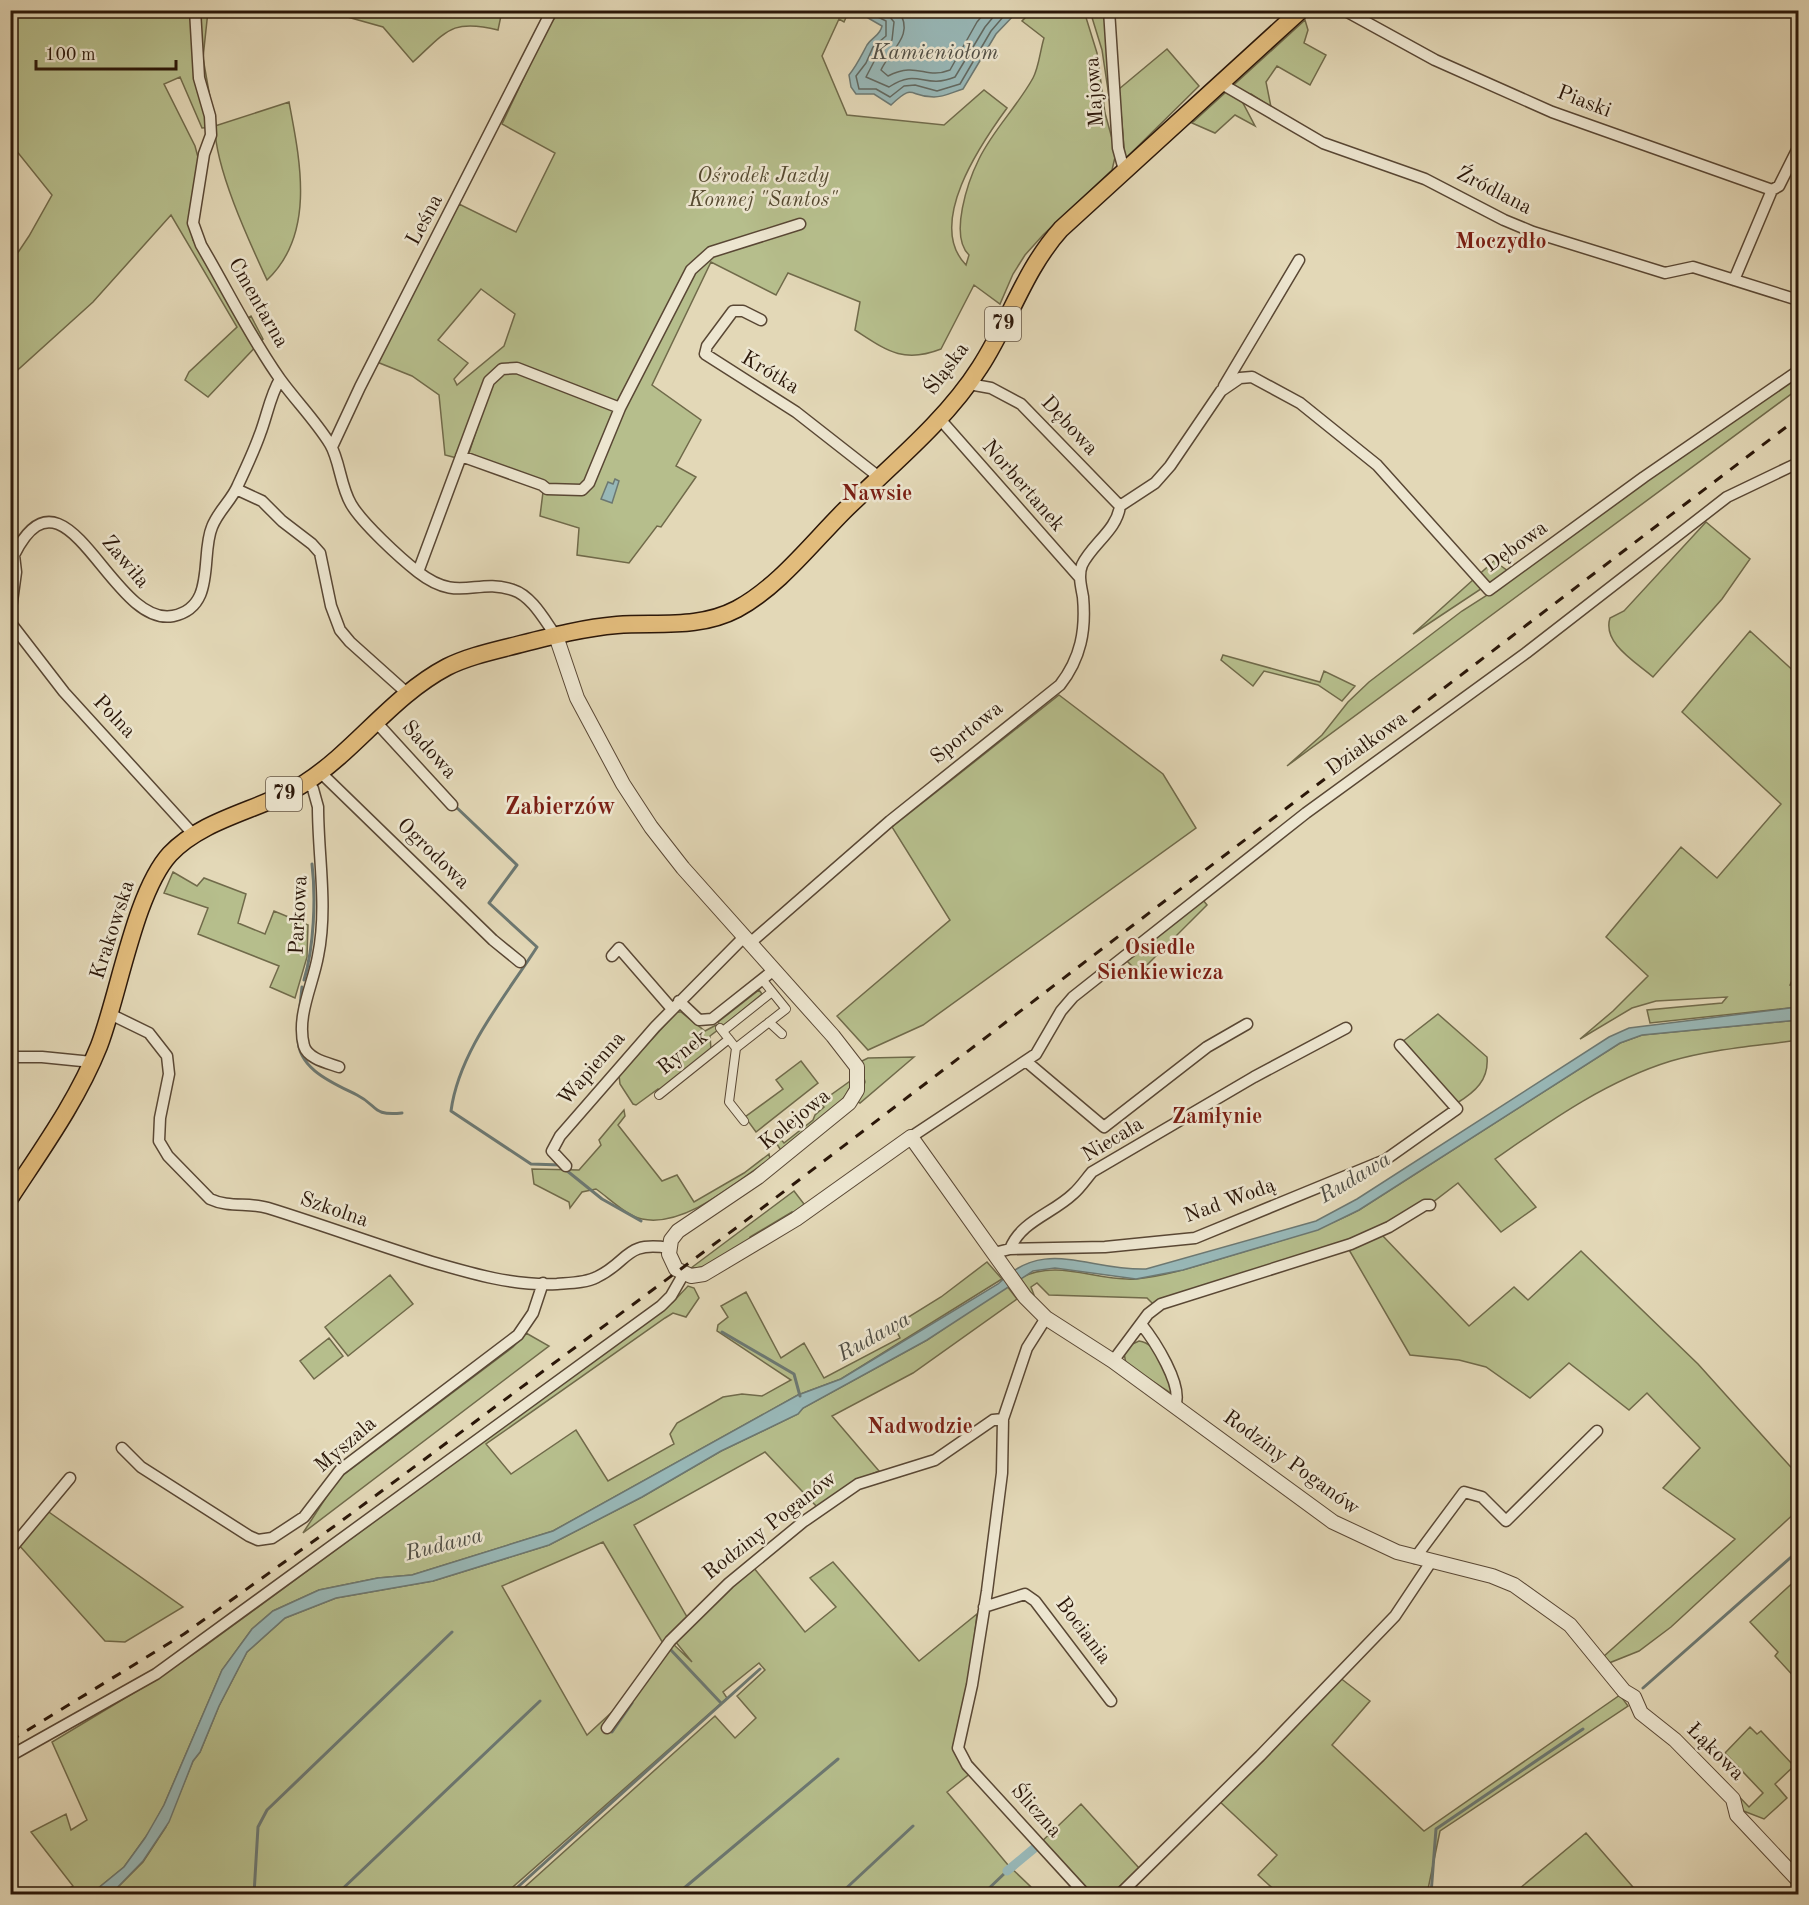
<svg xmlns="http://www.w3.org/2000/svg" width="1809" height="1905" font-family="'Old Standard TT',serif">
  <rect width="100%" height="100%" fill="#e3d8b7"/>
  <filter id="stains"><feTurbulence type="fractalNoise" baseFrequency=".00333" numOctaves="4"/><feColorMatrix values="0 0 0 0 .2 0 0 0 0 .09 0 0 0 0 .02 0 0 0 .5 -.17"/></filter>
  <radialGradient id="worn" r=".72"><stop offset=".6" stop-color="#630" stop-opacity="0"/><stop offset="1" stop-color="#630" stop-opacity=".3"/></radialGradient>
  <path fill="#b6be8c" stroke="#706a4a" stroke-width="1.5" fill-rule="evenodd" d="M11,11H208L203,58L215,126L289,102C300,160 316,234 267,280C249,241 215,168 215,127L202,128L180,77L164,84L195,146L199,161L190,221L193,240L243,321L251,316L263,339L208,397L185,380L189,372L237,327L171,215L93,302L11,376V263L29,236L52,195L11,144Z
    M326,11H502L498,30C451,18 446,32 413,62L383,27Z
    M559,11H849L844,22L839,19L822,56L847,115L944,125L984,90L1007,108C980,145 926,224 966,265L969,255C949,236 968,181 979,159C993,130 1017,107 1033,78C1039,67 1040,51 1044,38L1022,21L1032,11H1084L1097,53L1105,113L1116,153L1112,170L1043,235L1025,255L1013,274L1000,304L974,285L941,349C903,364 886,350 855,330L860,302L788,273L776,295L711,262L652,385L701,420L676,466L696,477L661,527L657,526L629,563L577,555L579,528L540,516L544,484L469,453L495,373L457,458L445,455L439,395L412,376L377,362L459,204L516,232L555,153L502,124L546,31ZM481,289L515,314L504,346L457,385L454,379L468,363L438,340Z
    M1090,11H1105L1112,117L1102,50Z
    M1305,20L1308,30L1304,43L1326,55L1310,85L1277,66L1266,82L1271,107L1251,94L1243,103L1255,126L1235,115L1215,133L1192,123Z
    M1167,49L1199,86L1125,159L1119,89Z
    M1798,371V389L1287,766L1322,735L1348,702L1369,682L1462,611L1514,578Z
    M1706,522L1750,559L1722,599L1653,677C1636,662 1602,643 1610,618L1624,611Z
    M1494,561L1508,571L1413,634Z
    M1750,631L1798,675V979L1794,976L1790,985H1798V1007L1650,1023L1647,1010L1722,1003L1727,997L1656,1001L1632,1008L1580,1039L1613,1011L1648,976L1606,937L1681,847L1717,878L1781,804L1682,712Z
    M1223,655L1320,682L1324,671L1355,686L1342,701L1318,685L1264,671L1253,686L1221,660Z
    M1059,695L1163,774L1196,828L923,1025L868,1050L837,1016L950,920L892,827Z
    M173,872L197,886L204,878L246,894L238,923L265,934L274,911L308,925L307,957L295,998L270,987L279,966L198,934L208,908L164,893Z
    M1203,900L1207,905L1139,973L1127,961Z
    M759,990L762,994L722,1027L718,1022Z
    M677,1012H681L705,1031L716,1025L719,1029L710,1036L711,1050L660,1091L658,1089L636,1105L633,1104L620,1084L619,1075Z
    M1438,1014L1487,1057C1489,1080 1475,1092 1457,1103L1402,1042Z
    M1798,1020V1040C1756,1046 1712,1049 1671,1061C1606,1081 1550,1121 1495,1159L1536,1207L1501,1232L1458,1183L1433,1202L1383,1228L1153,1304L1147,1298L1049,1295L1037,1283L1031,1287L1034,1295H1031L1020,1278C1059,1258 1096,1282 1136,1279C1173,1275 1208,1262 1243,1252C1283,1240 1321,1230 1359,1210L1620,1043L1642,1035Z
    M914,1057L860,1103L858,1102L865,1082L860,1062L868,1058Z
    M801,1061L818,1083L756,1132L745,1117L783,1089L776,1080Z
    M853,1079C845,1110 806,1131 782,1150L780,1149L775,1141L778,1136L784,1143L813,1120L815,1115L824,1107L821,1102Z
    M624,1110L625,1116L618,1125L662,1181L677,1175L694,1202L744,1173L769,1154L770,1159C736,1182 685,1228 642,1219C627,1216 609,1198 596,1189L582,1192L570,1208L569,1202L534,1184L532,1169L579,1170L601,1145L599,1140Z
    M794,1191L804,1204L796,1215L792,1212L750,1237L748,1243C733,1252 709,1269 691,1268Z
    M1381,1234L1469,1326L1514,1287L1528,1300L1581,1251L1698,1364L1798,1475V1510L1671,1627L1639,1651L1609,1663L1603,1657L1735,1539L1663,1488L1700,1448L1647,1393L1629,1410L1569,1363L1530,1398L1486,1367L1459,1360L1410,1355L1348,1248Z
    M987,1262L1002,1279L841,1379L798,1395L553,1531L412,1575L378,1578L319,1590L273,1611L252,1629L222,1670L164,1805L150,1831L124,1867L91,1894H60L73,1886L31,1832L66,1814L71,1830L87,1820L52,1742L155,1680L205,1646L673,1302L688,1286L694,1288L699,1298L686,1317L673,1313L665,1318L486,1444L511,1474L576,1430L608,1481L674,1444L670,1434L677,1423L723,1397L742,1394L762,1396L791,1380L717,1331L718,1325L728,1317L721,1306L746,1292L781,1358L804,1343L824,1378L900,1338L894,1326L941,1297Z
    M390,1275L413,1304L348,1356L325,1327Z
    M1007,1286L1017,1299L913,1373L832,1416L879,1471L852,1483L818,1508L765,1452L634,1525L687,1617L664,1645L603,1542L502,1586L587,1735L612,1712L670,1641L692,1662L675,1641L692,1620L754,1568L805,1632L836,1607L810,1578L833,1562L919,1661L977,1614L969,1684L955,1750L972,1772L947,1792L1008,1865L1031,1887L1033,1894H517L715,1716L735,1738L756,1718L737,1696L765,1670L759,1663L723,1692L727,1698L505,1894H111L143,1862L166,1827L193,1761L200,1752L219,1706L247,1652L285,1618L336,1598L433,1581L549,1545L642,1497L721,1451L798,1414L803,1408L927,1340Z
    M526,1333L549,1346L303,1533L338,1479L513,1347Z
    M329,1338L343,1356L314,1379L300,1361Z
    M1139,1341C1160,1344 1169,1376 1172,1394L1126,1364L1124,1353L1128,1346Z
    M46,1510L183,1607L125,1642L105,1641L18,1544Z
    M1798,1578V1681L1775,1656L1778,1652L1750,1622Z
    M1339,1677L1370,1701L1332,1745L1424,1831L1620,1695L1628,1706L1440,1831L1427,1894H1279L1258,1875L1277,1855L1218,1800Z
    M1750,1727L1757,1734L1761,1731L1794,1766L1775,1784L1787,1798L1764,1819L1741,1810L1702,1768L1707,1763L1749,1807L1763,1793L1725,1753Z
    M1081,1804L1139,1868L1113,1894H1079L1037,1846Z
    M1586,1833L1639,1894H1513Z"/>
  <path fill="#98b8b8" stroke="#6c7872" stroke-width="1.5" d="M867,11L868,10L1018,11L996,34L963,89C953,92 944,97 934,97C908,97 915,82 891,105L874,94H856L851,87L849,75C857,65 861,56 867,45C872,37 880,36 882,26L868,18Z
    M615,479L619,481L612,503L601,499L608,482L613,484Z
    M1798,1007V1020L1642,1035L1620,1043L1359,1210L1318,1230L1183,1270L1136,1279L1055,1268L1033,1271L927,1340L803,1408L798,1414L721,1451L642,1497L549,1545L433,1581L336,1598L285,1618L247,1652L219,1706L200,1752L193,1761L169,1822L143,1861L111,1894H91L124,1867L145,1838L164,1805L222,1670L252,1629L273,1611L319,1590L378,1578L412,1575L553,1531L798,1395L841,1379L998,1284C1044,1236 1088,1271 1146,1269L1316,1221L1357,1199L1609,1037L1629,1028Z"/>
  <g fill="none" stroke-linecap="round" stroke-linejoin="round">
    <path stroke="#626860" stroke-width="1.5" d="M873,10L874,15L886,21V36L873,47L866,63L856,76L859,89H876L890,97L904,86L915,85L937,91L960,84L991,31L1009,10
      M884,10L894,22L892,40L879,52L866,77L889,87C919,67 923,90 955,77L985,27L999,10
      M898,10C916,35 890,50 881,70L888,76C918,61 925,80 950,70L977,22L987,10"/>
    <path stroke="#6c7872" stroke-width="3" d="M455,806L517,865L489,903L537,947C505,997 459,1051 451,1111L531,1164L561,1165
      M304,980C314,947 316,898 312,864
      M300,1006L302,987
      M298,1037C297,1069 333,1083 357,1095C379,1106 371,1116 402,1113
      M566,1170L602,1199L641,1221
      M722,1332L794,1374L800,1396
      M670,1649L721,1703
      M1643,1688L1798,1551
      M612,1732L632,1703
      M254,1894L258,1827L267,1810L452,1632
      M337,1894L540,1701
      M510,1894L760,1669
      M677,1894L838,1759
      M840,1894L913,1826
      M983,1894L1007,1871
      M1431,1894L1436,1829L1583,1729"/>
    <path stroke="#98b8b8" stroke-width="9" d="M1007,1871L1037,1846"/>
    <g stroke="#594734" stroke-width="10">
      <path id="pedestrian" d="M769,1022L782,1034
        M720,1028L736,1048L786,1009L765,983
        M723,1031L772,992
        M736,1048L729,1102L744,1121
        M659,1095L729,1039"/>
    </g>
    <g stroke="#594734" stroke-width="13">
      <path id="minor" d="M195,10L199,78L210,116L211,135L204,154L193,223L201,245C227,289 250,337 280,379C296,401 315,420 330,444C340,461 340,485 351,504C362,523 400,558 418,572C459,604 476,577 513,590C532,596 545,621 556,636
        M1109,10L1118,148L1124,170
        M1344,10L1435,60L1552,112L1772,190L1779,186L1798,148
        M1220,83L1323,143L1425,179L1504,220L1533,232L1665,273L1693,267L1798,300
        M1734,280L1772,190
        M761,320L743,311H733L707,346L705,354L796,412L879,477
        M969,384L991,388L1021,404L1120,506
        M1224,386L1299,260
        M620,408L691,270L711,252L800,224
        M939,418L1080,578
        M332,447L360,387L552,10
        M236,489L262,501L282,521L312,544L320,553L331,606L340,630L350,642L408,694
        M1120,506L1155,483L1170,466L1221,391L1240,378L1252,377L1300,403L1377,465L1489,590L1644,477L1798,371
        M10,553L14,555L16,572L10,616
        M14,555C66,451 111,628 173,616C217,607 200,555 212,527C218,511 232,500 238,485C246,468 254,451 260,434C267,416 270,396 280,379
        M418,572L489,381L502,369L517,368L620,408L589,483L582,490L547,489L542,485L461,456
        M10,622L64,692L194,835
        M376,722L452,805
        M320,772L493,940L520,962
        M307,781L313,789L318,807C318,856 328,907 318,956C313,985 296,1016 304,1046C308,1059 328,1063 339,1067
        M750,943L890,821L1060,685C1081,658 1086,630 1083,597C1081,586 1078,575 1082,565C1092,544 1117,530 1120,506
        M612,956L619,948L672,1009
        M679,1001L699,1020L712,1019L774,970
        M110,1014L149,1033L167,1056L169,1074L160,1118L159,1141L168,1156L210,1199C229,1208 249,1202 268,1208C323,1225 377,1245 432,1262C473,1274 514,1286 557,1284C570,1283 586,1283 597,1277C630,1261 624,1241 669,1248
        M10,1057H42L92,1062
        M1027,1062L1104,1127L1207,1047L1247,1024
        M911,1137L1036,1054L1061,1011L1073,997L1306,813L1526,653L1727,497L1798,463
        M566,1166L552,1151L560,1136L655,1027L745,936
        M1010,1249C1021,1221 1052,1214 1073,1194C1080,1188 1086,1179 1092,1172L1254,1077L1346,1028
        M994,1253L1010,1249L1105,1247L1195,1238L1385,1160L1457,1109L1400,1045
        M1046,1318L1027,1348L1003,1419L1002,1473L987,1591L972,1685L958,1748L967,1765L1085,1894
        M1141,1324C1154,1340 1184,1386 1175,1406
        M1113,1361L1148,1314L1161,1304L1351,1244L1389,1227L1425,1205H1430
        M122,1448L141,1467L249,1536L258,1540L272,1538L304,1517L340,1470L518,1335L533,1313L543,1283
        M10,1550L70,1478
        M1415,1558L1464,1492L1482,1497L1506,1521L1597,1431
        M984,1607L1025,1594L1035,1601L1111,1701
        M607,1728L670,1641L729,1583L803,1522L858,1484L935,1460L993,1420L1003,1419
        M10,1756L156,1674L661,1306L671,1296L683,1275
        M1120,1894L1260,1756L1395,1616L1431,1562"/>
    </g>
    <g stroke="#594734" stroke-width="16">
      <path id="tertiary" d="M556,636L577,698L623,784L651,827L683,868L833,1036L857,1067V1090L849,1103L758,1177L678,1231L671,1240L669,1254L676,1269L691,1276L704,1274L796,1219L911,1137L1025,1297L1046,1318L1113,1361L1333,1522L1397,1552L1492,1576L1514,1585L1570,1625L1624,1691L1634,1697L1641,1713L1675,1740L1733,1799L1737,1815L1798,1880"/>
    </g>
    <g stroke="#2b1709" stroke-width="19">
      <path id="primary" d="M10,1198C42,1149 77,1101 99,1046C119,994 135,892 170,854C205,817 263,810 305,783C356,750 392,696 447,667C465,658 485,653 505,648C541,639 580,628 617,625C658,622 699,629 737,609C778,587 811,544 844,511C890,466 945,422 980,367C1010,321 1024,270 1061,229L1301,10"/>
    </g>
    <use href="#pedestrian" stroke="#ede6d0" stroke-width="8"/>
    <use href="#minor" stroke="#ede6d0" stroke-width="10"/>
    <use href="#tertiary" stroke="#ede6d0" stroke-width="14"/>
    <use href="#primary" stroke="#e2bc7c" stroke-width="16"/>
    <path stroke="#2b1709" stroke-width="3" stroke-dasharray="10 10" stroke-linecap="butt" d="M10,1741L184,1634L336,1525L740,1225L1798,418"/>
  </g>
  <g text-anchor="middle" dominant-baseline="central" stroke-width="5" stroke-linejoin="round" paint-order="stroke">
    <g fill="#ede6d0" stroke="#655545" stroke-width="1.5">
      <rect x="985" y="307" width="36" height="34" rx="4.5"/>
      <rect x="266" y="777" width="36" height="34" rx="4.5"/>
    </g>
    <g font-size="20" font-weight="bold" fill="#2b1709">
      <text x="1003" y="324">79</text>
      <text x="284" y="794">79</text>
    </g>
    <g font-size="21" fill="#2b1709" stroke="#ede6d0">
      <text transform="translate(1095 92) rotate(-94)">Majowa</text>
      <text transform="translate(1584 102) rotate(21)">Piaski</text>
      <text transform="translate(1494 191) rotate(27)">Źródlana</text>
      <text transform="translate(425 220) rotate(-62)">Leśna</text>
      <text transform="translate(258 303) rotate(60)">Cmentarna</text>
      <text transform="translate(947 369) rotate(-53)">Śląska</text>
      <text transform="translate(770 373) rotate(31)">Krótka</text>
      <text transform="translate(1069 426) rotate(47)">Dębowa</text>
      <text transform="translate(1023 486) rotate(49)">Norbertanek</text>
      <text transform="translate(1516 547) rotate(-36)">Dębowa</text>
      <text transform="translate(125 562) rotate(50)">Zawiła</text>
      <text transform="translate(114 717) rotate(46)">Polna</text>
      <text transform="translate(967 733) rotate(-39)">Sportowa</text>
      <text transform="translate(1367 744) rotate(-36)">Działkowa</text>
      <text transform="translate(429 750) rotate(48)">Sadowa</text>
      <text transform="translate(433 854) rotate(44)">Ogrodowa</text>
      <text transform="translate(299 915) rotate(-87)">Parkowa</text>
      <text transform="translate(113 930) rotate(-72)">Krakowska</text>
      <text transform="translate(683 1053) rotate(-39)">Rynek</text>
      <text transform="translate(592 1069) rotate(-49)">Wapienna</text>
      <text transform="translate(795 1120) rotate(-39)">Kolejowa</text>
      <text transform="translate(1113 1140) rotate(-31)">Niecała</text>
      <text transform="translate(1230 1201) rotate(-20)">Nad Wodą</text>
      <text transform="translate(334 1210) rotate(19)">Szkolna</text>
      <text transform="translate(346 1445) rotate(-41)">Myszala</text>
      <text transform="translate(1291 1463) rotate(36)">Rodziny Poganów</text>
      <text transform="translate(770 1526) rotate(-38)">Rodziny Poganów</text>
      <text transform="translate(1083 1631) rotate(53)">Bociania</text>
      <text transform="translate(1715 1752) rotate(45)">Łąkowa</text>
      <text transform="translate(1036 1811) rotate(48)">Śliczna</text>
    </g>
    <g font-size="21" font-style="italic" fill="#554930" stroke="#ede6d0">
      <text x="763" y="176">Ośrodek Jazdy<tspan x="763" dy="24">Konnej "Santos"</tspan></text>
    </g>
    <g font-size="22" font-style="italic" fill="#514f46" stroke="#ede6d0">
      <text x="935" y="53">Kamieniołom</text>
      <text transform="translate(1355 1178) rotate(-31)">Rudawa</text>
      <text transform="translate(874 1337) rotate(-29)">Rudawa</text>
      <text transform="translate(444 1545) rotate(-14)">Rudawa</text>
    </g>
    <g font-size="22" font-weight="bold" fill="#7a1f14" stroke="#ede6d0">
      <text x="1501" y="242">Moczydło</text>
      <text x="877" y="494">Nawsie</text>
      <text x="1160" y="948">Osiedle<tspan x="1160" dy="25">Sienkiewicza</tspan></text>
      <text x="1217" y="1117">Zamłynie</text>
      <text x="920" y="1427">Nadwodzie</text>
    </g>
    <g font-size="24" font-weight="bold" fill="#7a1f14" stroke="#ede6d0">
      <text x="560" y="808">Zabierzów</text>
    </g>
  </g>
  <rect width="1809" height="1905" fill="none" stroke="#e3d8b7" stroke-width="36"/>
  <rect x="12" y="12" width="1785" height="1881" fill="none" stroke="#2b1709" stroke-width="3"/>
  <rect x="18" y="18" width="1773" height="1869" fill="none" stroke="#2b1709" stroke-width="1.5"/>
  <path d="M36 60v9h140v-9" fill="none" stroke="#2b1709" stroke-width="3"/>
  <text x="45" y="60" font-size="18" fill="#2b1709" stroke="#ede6d0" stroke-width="4.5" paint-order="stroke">100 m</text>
  <rect width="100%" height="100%" filter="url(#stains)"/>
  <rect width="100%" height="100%" fill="url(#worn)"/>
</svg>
